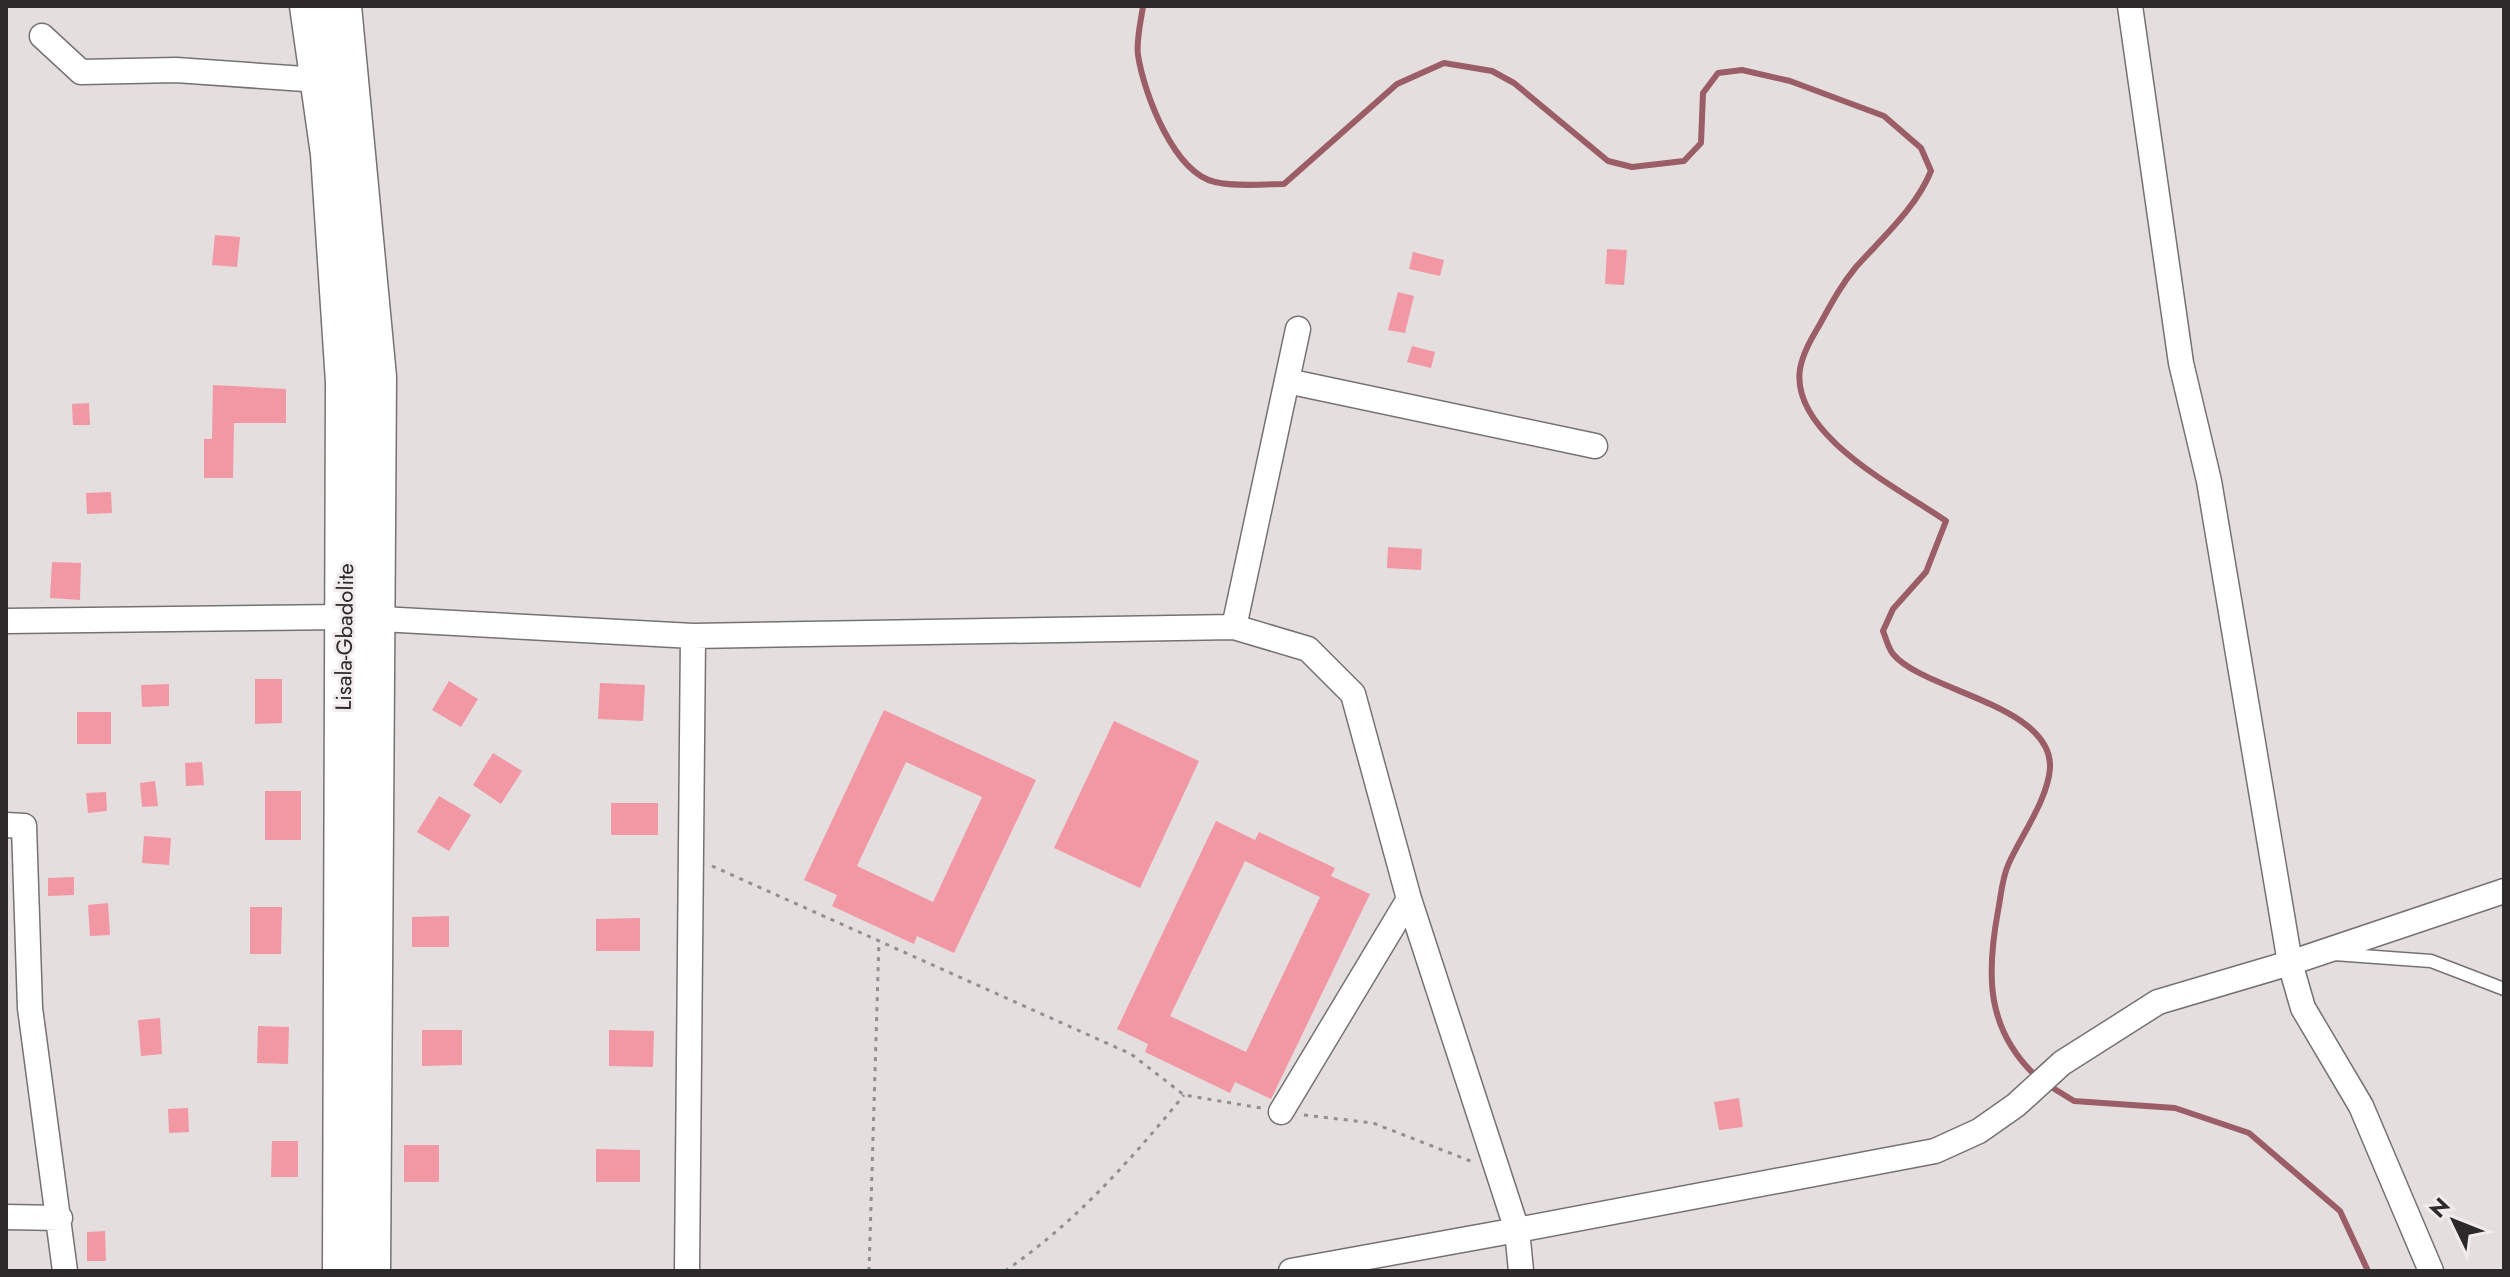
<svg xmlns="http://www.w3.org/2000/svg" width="2510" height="1277" font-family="Jost,sans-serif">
  <rect width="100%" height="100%" fill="#e4dedf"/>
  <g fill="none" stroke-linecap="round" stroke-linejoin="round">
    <path stroke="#9b5e67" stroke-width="6" d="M1143,6C1141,21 1136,40 1138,55C1144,94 1174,173 1215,182C1236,187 1262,184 1284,184L1397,84L1444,63L1492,71L1514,83L1608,161L1632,167L1684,161L1701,143L1703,93L1718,73L1742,70L1790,81L1884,116L1921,148L1931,171C1916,208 1883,237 1856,267C1841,285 1831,304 1820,324C1812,338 1803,352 1800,369C1790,435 1900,489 1946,521L1926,572L1893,609L1883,631C1886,638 1888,648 1893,654C1923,691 2053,705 2050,768C2048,799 2021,836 2009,863C2002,877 2001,896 1998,911C1986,976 1986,1031 2039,1079
      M2048,1085L2074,1101L2175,1108L2249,1133L2340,1211L2368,1271"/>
  </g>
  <path fill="#f298a4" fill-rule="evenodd" d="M215,235L240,237L237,267L212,265Z
    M1607,249L1627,250L1624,285L1605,284Z
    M1413,252L1444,260L1440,276L1409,269Z
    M1398,292L1414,296L1405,333L1388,330Z
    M1412,346L1435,352L1431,368L1407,362Z
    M213,385L286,389V423H234L233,478H204V439H212Z
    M89,403L90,425H73L72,404Z
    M111,492L112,513L87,514L86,493Z
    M1388,547L1422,549L1421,570L1387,568Z
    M52,562L81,563L80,600L50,598Z
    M255,679H282V723L255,724Z
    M449,681L478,699L461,727L432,710Z
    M600,683L645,685L643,721L598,719Z
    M169,684V706L142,707L141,685Z
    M884,710L1036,780L954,953L917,936L914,944L832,906L837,895L804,880ZM906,762L982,797L933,902L857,866Z
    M77,712H111V744H77Z
    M1114,721L1199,761L1140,888L1054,848Z
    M493,753L522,771L501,804L473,785Z
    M202,762L204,785L186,786L185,763Z
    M155,781L158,806L142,807L140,783Z
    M265,791H301V840H265Z
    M106,792L107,811L88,813L86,793Z
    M439,796L471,815L449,851L417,832Z
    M611,803H658V835H611Z
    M1216,821L1255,840L1259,832L1335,868L1331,876L1370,894L1271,1099L1235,1082L1230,1093L1145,1052L1148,1044L1117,1029ZM1245,861L1320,897L1246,1052L1170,1016Z
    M144,836L171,838L169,865L142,863Z
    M74,877V895L48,896V878Z
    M108,903L110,935L90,936L88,905Z
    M250,907H282L281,954H250Z
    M449,916V947H412V917Z
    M640,918V951H596V919Z
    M160,1018L162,1054L141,1056L138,1020Z
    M258,1026L289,1027L288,1064L257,1063Z
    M422,1030H462V1065L422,1066Z
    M609,1030L654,1031L653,1067L609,1066Z
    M1739,1098L1743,1127L1719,1130L1714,1102Z
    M188,1108L189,1132L169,1133L168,1109Z
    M272,1141H298V1177H271Z
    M404,1145H439V1182H404Z
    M596,1149L640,1150V1182H596Z
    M105,1231L106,1261H87V1232Z"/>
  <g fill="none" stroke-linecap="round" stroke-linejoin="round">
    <g stroke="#777272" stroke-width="15">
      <path id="lane" d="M2334,954L2431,961L2504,989"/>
    </g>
    <g stroke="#777272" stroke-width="27">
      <path id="street" d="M2130,6L2181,363L2209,481L2290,963L2303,1008L2361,1106L2431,1271
        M42,36L81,72L176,70L319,80
        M1287,381L1595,446
        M6,621L344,617L693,636L1234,627L1308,649L1353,694L1409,899L1517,1230L1935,1151L1979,1131L2016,1105L2062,1063L2158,1002L2290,963L2504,891
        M1234,627L1298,329
        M6,825L24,826L30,1008L65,1271
        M1281,1112L1409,899
        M6,1217L60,1218
        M687,1271L693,636
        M1291,1271L1517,1230L1521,1271"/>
    </g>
    <g stroke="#777272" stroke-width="39">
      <path id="primary" d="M308,6L329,154L344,382L341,1271
        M343,6L378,377L372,1271"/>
    </g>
    <path stroke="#938f90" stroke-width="3" stroke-dasharray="4 6" stroke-linecap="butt" d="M712,866L1131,1054L1184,1095L1261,1108
      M1304,1115L1373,1123L1473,1162
      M869,1271L879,940
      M1005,1271C1076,1222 1130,1161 1184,1095"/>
    <use href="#lane" stroke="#fff" stroke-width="12"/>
    <use href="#street" stroke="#fff" stroke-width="24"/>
    <use href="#primary" stroke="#fff" stroke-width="36"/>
  </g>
  <g text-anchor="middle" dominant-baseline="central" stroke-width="6" stroke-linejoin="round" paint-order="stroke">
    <g font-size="22" fill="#2b2929" stroke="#f1ebec">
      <text transform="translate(344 637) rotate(-89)">Lisala-Gbadolite</text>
    </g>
  </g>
  <rect width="2510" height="1277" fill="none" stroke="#2b2929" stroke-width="16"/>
  <g transform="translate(2454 1221) rotate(313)" stroke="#f1ebec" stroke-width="6" paint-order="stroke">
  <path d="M0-6L14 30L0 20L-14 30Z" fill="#2b2929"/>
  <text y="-12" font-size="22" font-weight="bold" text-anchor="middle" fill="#2b2929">N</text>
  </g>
</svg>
